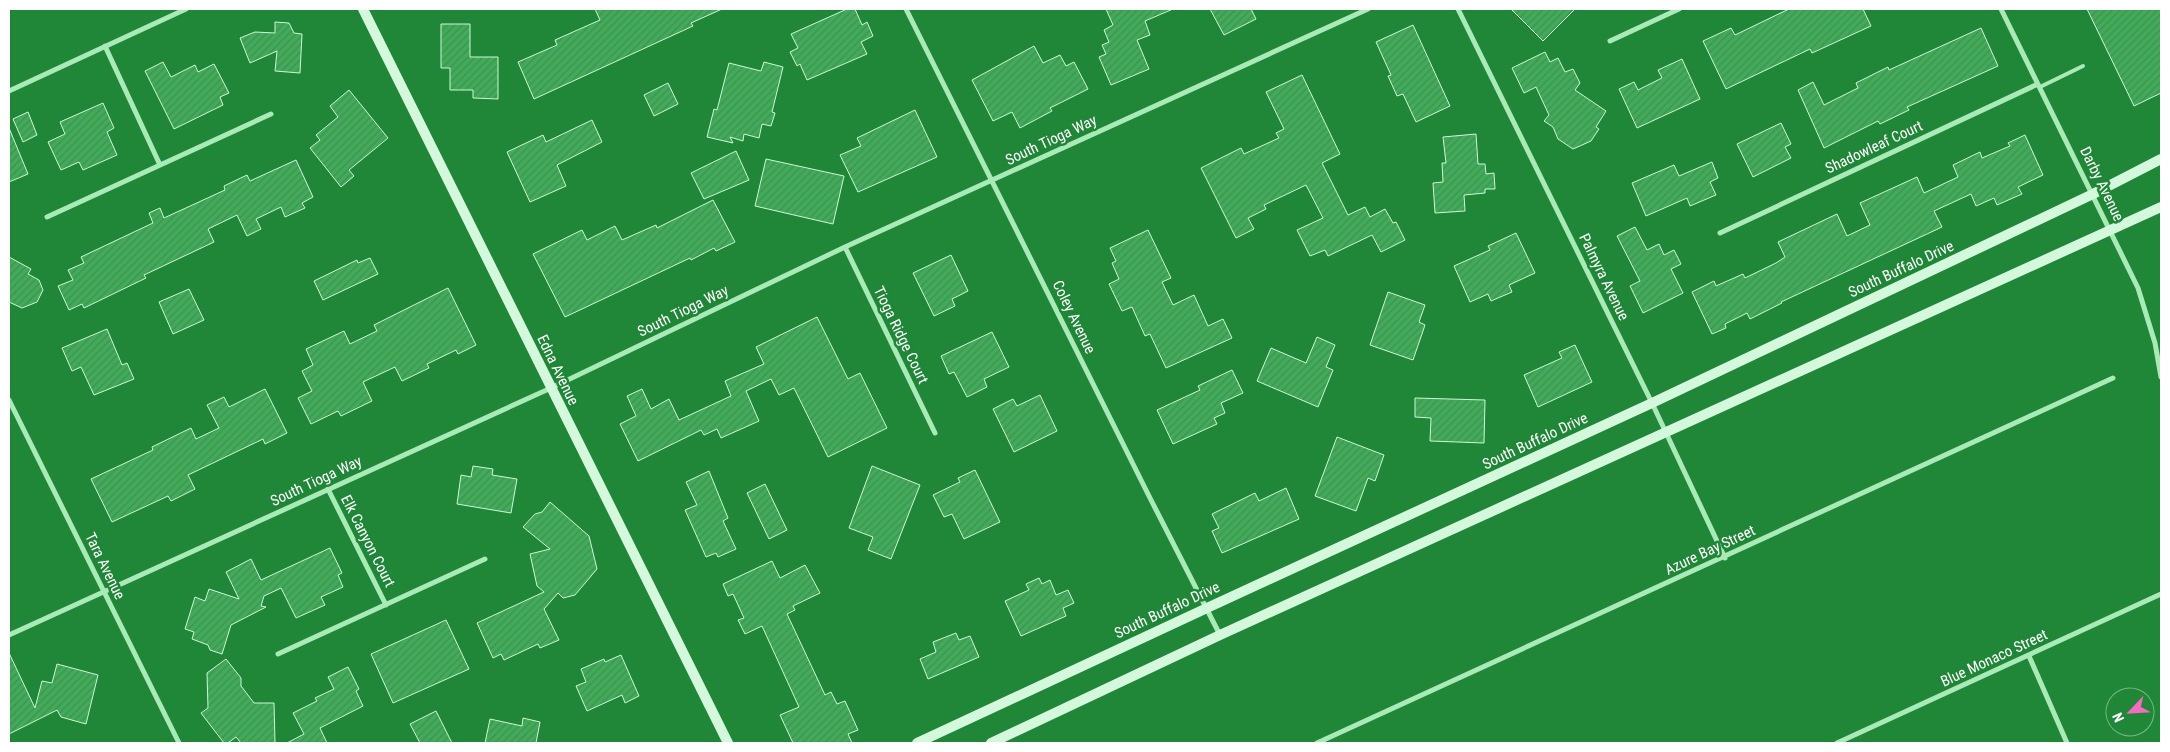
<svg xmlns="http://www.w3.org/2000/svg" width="2170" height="752" font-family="'Roboto Condensed',sans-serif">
  <defs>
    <pattern id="building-hatch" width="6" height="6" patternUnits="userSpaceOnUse" patternTransform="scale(1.25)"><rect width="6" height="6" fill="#40ab58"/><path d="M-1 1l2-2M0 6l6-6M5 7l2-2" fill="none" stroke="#448e54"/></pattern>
  </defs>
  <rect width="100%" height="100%" fill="#1f8737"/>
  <path fill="url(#building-hatch)" stroke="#cdf8d6" d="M595,9H722L691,23L693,26L534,99L518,62L557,45L555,40L600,20Z
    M847,9H855L862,25L867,22L873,36L861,42L867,54L807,80L800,64L797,66L790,52L798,48L791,34Z
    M1106,9H1173L1145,21L1150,35L1137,40L1149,69L1111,85L1099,57L1106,54L1102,45L1109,42L1104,30L1113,25Z
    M1210,9H1251L1256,19L1224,35Z
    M1511,9H1575L1543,41Z
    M1789,9H1863L1871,26L1812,53L1810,49L1726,89L1703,41L1731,28L1735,35Z
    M2087,9H2161V93L2134,106Z
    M275,22L289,23L294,33L302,34L300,73L275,71L277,51L250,63L240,38L255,32L275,33Z
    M441,24H470V57H498V99L473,98V90H450V68H441Z
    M1413,25L1450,106L1416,122L1403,94L1397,96L1388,76L1391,75L1376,42Z
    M1981,28L1998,66L1907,107L1909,110L1880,124L1878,121L1824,148L1798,90L1813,82L1824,105L1858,88L1856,83L1888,67L1889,70Z
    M1034,46L1043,63L1060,55L1066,66L1074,62L1088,89L1050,108L1052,111L1020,128L1012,112L993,121L972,80Z
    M1545,52L1550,62L1558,58L1565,72L1573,69L1580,83L1575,90L1606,111L1596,127L1599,129L1591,141L1573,149L1558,139L1553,127L1544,121L1549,115L1536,87L1524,93L1512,68Z
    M1682,59L1700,99L1637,128L1619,89L1634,82L1638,90L1662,78L1658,70Z
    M163,62L171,77L195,65L198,72L214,64L229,93L220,97L223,105L174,129L145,71Z
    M764,62L783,67L772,112L775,113L771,126L762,124L759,138L744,134L743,141L730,137L733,143L707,137L714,109L717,110L729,63L761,71Z
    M1302,75L1340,154L1322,163L1348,215L1365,207L1370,217L1385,209L1393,223L1396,222L1405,240L1381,252L1372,235L1328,256L1325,250L1310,256L1297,230L1323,218L1306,185L1264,205L1266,209L1248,218L1254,229L1236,238L1201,168L1241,148L1244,154L1279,138L1276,133L1284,129L1266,92Z
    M668,83L678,104L654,116L644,95Z
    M349,90L388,138L349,170L354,176L341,187L310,148L320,140L316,135L338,117L330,106Z
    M103,103L114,128L107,132L117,155L83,170L79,162L61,170L48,142L65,134L60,122Z
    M915,110L937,157L858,192L840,155L861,146L857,138Z
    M28,112L37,135L23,142L13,119Z
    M592,120L602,142L557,165L566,186L530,202L507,152L543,135L546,142Z
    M1781,123L1791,144L1785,147L1791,158L1753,177L1737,144Z
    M9,128L28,174L9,182Z
    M1476,134L1478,164H1485L1486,174L1494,173L1495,189H1485V193L1464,195L1465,211L1435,213L1433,183L1443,182L1442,163H1446L1443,137Z
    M2025,135L2043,175L2018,187L2022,194L1997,205L1994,198L1976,206L1971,194L1934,211L1942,227L1781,302L1782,303L1750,319L1747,313L1725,324L1726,328L1712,334L1692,292L1714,281L1716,286L1743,274L1745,278L1776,263L1785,257L1778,242L1837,214L1847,236L1870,225L1860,203L1917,177L1924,193L1958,177L1953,165L1980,152L1982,158L2010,146L2008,143Z
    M736,151L749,180L704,199L691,173Z
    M766,159L844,176L833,224L755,206Z
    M296,160L313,197L302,203L305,208L285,217L281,207L256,219L261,229L247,236L237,215L208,229L214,242L144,275L146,278L84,308L82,304L69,310L58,286L73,280L68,270L84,263L81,257L153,223L149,213L160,208L164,218L225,190L224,186L247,175L250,181Z
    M1712,162L1718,178L1710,182L1716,195L1690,206L1687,198L1646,216L1632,183L1674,165L1679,176Z
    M713,200L735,242L716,251L714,248L691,260L690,258L565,317L533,254L582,230L587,240L615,226L622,240L656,225L657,228Z
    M1635,227L1647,250L1659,244L1664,255L1674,250L1681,264L1671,269L1683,293L1643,313L1630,286L1640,281L1617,236Z
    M1148,230L1171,278L1162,282L1173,305L1194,295L1208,326L1223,319L1232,338L1166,368L1150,334L1145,336L1132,307L1122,311L1109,284L1119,279L1112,263L1116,261L1110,248Z
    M1516,233L1535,273L1509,285L1512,292L1491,301L1488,294L1470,302L1454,266L1490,250L1488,246Z
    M951,255L968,291L952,299L955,306L934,316L913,273Z
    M9,257L31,269L28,274L39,280L43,290L37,302L22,308L9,302Z
    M370,258L378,274L323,300L314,281L357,260L358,263Z
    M448,288L476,345L458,354L456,350L427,364L429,368L402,381L395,367L363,382L372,401L341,416L338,411L311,424L298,398L312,391L302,371L313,365L306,349L344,331L350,344L377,331L374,325Z
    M189,289L204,320L173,334L159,302Z
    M1388,292L1425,305L1419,322L1425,325L1413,360L1370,345Z
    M817,317L848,379L860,373L887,428L828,457L794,388L779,395L771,379L746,391L759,421L721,438L717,429L704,435L701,430L638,461L620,424L636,416L627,396L642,389L651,409L669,399L679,420L731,396L725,381L764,364L756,347Z
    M107,329L122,365L127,363L134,379L94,395L81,367L72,371L62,348Z
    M992,332L1009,367L984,379L987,387L967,397L954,372L949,374L941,356Z
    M1317,337L1335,345L1326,367L1333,370L1318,407L1257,381L1271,348L1306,363Z
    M1575,345L1592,382L1538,407L1524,375L1562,358L1559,352Z
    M1232,370L1243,393L1221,403L1225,413L1214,418L1217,424L1173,444L1157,410L1200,390L1198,386Z
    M265,389L287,433L265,444L263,439L188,475L195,489L171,501L168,496L112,522L91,479L153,450L152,447L191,428L196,439L219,428L207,405L224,397L229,407Z
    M1040,395L1057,431L1014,452L993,409L1013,399L1017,406Z
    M1415,398L1485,400L1484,443L1430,441L1431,418L1415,417Z
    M1337,437L1384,455L1375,481L1368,478L1356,511L1315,496Z
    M473,466L493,469L492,475L517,479L511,513L457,504L461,475L471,477Z
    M872,466L920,485L891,559L868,550L873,537L849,528Z
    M975,470L1000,522L964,539L952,514L944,517L933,495L960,482L958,478Z
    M709,471L728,518L723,521L736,549L718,557L716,553L706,557L685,510L697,505L686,482Z
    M765,484L787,530L769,539L747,493Z
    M1286,488L1299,519L1222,553L1212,531L1219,528L1212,514L1255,493L1259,501Z
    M550,502L589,536L597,569L575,595L563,598L558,593L544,609L559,640L540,648L538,644L504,660L501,654L493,658L477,623L544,592L537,586L530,554L550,549L523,527L535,514L542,512Z
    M330,548L342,573L338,575L343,587L321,597L325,605L296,618L281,588L264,596L261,606L266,607L231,625L222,654L210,650L208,645L192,639L194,632L185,629L195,597L205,601L209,589L239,599L226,572L251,559L261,580Z
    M772,561L780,578L805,565L820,593L793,606L795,610L787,614L825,695L831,692L837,704L845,701L858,730L848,734L852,743H793L780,715L799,707L762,626L745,634L738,620L744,618L733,594L728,596L723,584Z
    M1039,578L1042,584L1050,580L1056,595L1068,590L1074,603L1063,608L1066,616L1021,636L1005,601L1029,590L1026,584Z
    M446,620L469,669L393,703L371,654Z
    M956,633L959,640L970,636L979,657L928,679L920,659L936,652L933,642Z
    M9,653L35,708L42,681L52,683L57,664L98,675L86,724L61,717L57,710L9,734Z
    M621,655L639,696L625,703L622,695L587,711L576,686L586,682L581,669L604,659L605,662Z
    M226,659L241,678V686L254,703H274L275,743H241L236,737L228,743H224L201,713L208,708L207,673Z
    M348,667L359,689L356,691L363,706L320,728L327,743H287L304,734L293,713L317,701L315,698L334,689L328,677Z
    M436,711L452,743H420L410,724Z
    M523,718L540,722L536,743H485L490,719L522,726Z"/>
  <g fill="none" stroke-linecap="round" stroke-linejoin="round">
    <path stroke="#a9eab7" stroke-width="4" d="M2040,87L2083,66"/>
    <path stroke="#a9eab7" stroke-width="5" d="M906,9L1150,498L1220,635
      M1458,9L1652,403L1725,558
      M2001,9L2138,288L2155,343L2161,377
      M1610,41L1679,9
      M105,46L160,165
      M9,91L186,9
      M47,217L271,114
      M1720,233L2038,84
      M845,247L935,433
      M9,400L179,743
      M328,489L386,605
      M9,635L551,388L845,247L1368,9
      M278,654L485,559
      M2029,656L2067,743
      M1317,743L2113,378
      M1837,743L2161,594"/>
    <path stroke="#d4f8dc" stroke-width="10" d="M363,9L728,743
      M917,743L1207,608L1652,403L2093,194L2161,159
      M991,743L1220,635L2161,207"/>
  </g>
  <g text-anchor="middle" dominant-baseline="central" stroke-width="5" stroke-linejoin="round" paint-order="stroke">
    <g font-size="15" fill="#fff" stroke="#1f8737">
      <text transform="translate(1051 140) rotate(-25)">South Tioga Way</text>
      <text transform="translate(1874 147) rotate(-25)">Shadowleaf Court</text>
      <text transform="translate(2102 184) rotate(64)">Darby Avenue</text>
      <text transform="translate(1901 269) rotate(-25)">South Buffalo Drive</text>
      <text transform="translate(1604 277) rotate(64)">Palmyra Avenue</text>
      <text transform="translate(683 311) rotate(-26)">South Tioga Way</text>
      <text transform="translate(1074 317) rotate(64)">Coley Avenue</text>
      <text transform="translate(901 335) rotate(64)">Tioga Ridge Court</text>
      <text transform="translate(558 370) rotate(64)">Edna Avenue</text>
      <text transform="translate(1535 441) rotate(-25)">South Buffalo Drive</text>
      <text transform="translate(316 481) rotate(-25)">South Tioga Way</text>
      <text transform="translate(368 541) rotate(63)">Elk Canyon Court</text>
      <text transform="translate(1710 550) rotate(-25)">Azure Bay Street</text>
      <text transform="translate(105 566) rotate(64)">Tara Avenue</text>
      <text transform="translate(1167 610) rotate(-25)">South Buffalo Drive</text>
      <text transform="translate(1994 658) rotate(-25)">Blue Monaco Street</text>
    </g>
  </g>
  <rect width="2170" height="752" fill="none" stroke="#ffffff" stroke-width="20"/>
  <g transform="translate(2130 712) rotate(245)"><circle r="24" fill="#1f8737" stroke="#79b787"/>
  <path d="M0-4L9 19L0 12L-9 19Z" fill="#f869c2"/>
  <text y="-8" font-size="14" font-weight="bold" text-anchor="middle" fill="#ffffff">N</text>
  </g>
</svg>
